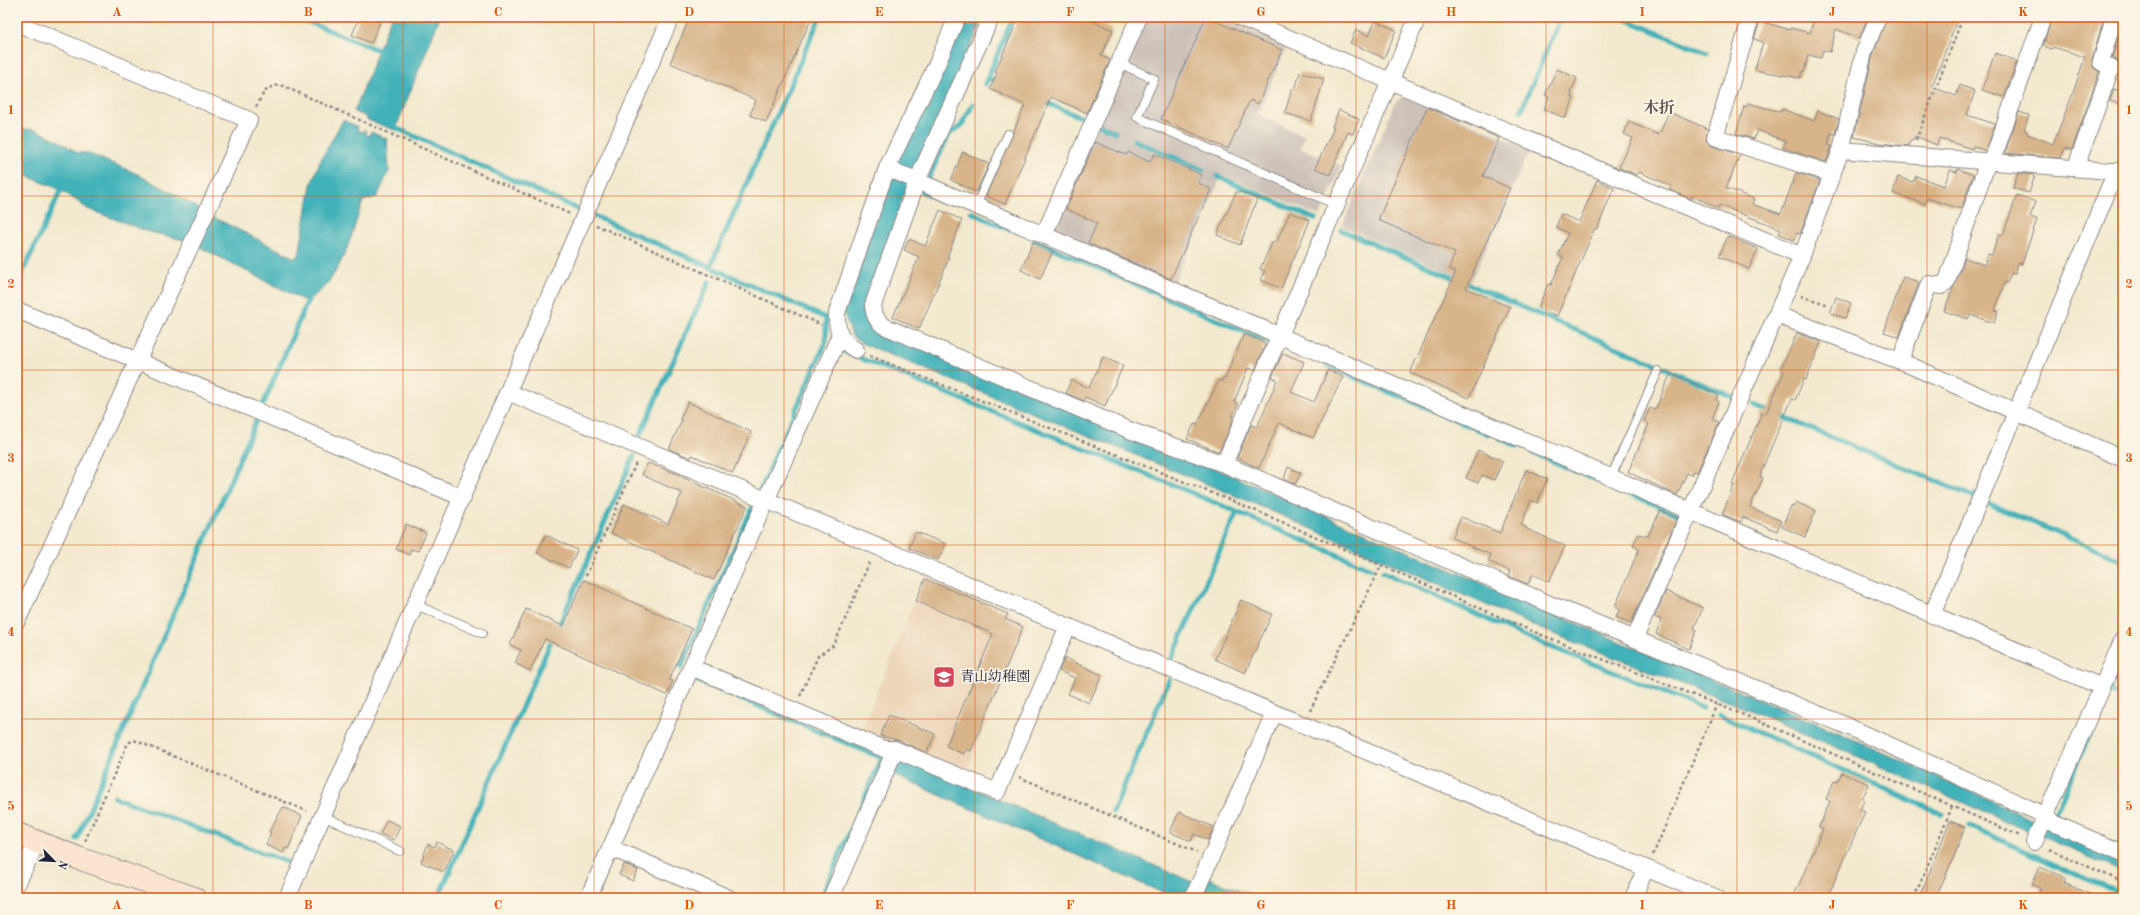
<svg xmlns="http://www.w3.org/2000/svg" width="2140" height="915" font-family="'Old Standard TT','Noto Serif JP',serif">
  <rect width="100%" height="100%" fill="#fcf5e5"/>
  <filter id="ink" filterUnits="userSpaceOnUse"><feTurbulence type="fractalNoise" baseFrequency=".025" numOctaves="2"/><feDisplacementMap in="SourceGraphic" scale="8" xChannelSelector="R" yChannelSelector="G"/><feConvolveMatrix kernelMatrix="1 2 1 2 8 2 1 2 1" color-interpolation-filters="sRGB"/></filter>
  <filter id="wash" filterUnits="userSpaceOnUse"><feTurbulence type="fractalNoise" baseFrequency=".012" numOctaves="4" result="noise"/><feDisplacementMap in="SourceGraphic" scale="16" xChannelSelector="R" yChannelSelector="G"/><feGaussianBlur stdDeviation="0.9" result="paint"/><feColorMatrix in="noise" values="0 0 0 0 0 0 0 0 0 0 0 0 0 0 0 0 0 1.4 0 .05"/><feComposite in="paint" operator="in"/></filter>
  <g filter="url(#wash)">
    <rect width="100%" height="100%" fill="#f2e9ce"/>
    <path fill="#edd7bb" d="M925,576L1028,620L965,774L860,734Z"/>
    <path fill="#ccc2b9" d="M1143,17H1217L1287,46L1257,115L1305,136L1300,148L1342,166L1320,216L1222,175L1172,287L1052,236Z
      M1405,96L1530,149L1471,282L1342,226L1396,101Z"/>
    <path fill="#42b2b9" stroke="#326a7a" d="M391,17H440L395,130L370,121L366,119L367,117L354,112Z
      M963,17H984L903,197L866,310L867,321L876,330L1221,471L1549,612L1837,732L2123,859V872L1752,711L1541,629L1253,503L861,343L852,336L844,313L889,180Z
      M343,120L358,127L357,130L362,132L364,130L366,131L365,134L369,136L371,132L387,139L389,171L377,197L363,201C351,235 341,284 305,301L188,241L149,232L101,214L88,209L61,190L17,172V128L36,130L58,140L78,153H87L133,172L177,195L213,217L295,258L299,255L311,185L320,161Z
      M901,758L1193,882L1187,896H1170L896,776L894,774Z
      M1209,878L1240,891L1266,898H1202Z"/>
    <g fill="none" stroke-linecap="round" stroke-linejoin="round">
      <path stroke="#42b2b9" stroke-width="5" d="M296,17L378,50
        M1620,17L1707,53
        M988,78L1000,83
        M985,84L1013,17
        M1042,101L1085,119
        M1521,111L1561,17
        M1097,124L1115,132
        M396,128L580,210
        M1134,140L1203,170
        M1217,176L1315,219
        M928,180L949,134L961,126L973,104
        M922,192L932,196
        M971,212L1010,230
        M594,216L826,318V342L761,488
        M1341,230L1735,398
        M1034,240L1268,342
        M710,267L820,17
        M17,284L61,190
        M838,349L1178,487L1371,569
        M1288,349L1308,358
        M1327,366L1489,434
        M263,405L308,300L307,294
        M1754,405L1974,497L1975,494
        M639,437L709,282
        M1501,439L1517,446
        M1533,453L1682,516
        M1985,502L2123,561
        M1383,572L1526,637L1703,708
        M557,630L634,456
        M1172,658L1237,512
        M681,667L754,504
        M693,679L882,758L821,898
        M2109,691L2123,697
        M1719,715L1942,814
        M114,797L292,864
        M1113,812L1169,680
        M2055,814L2123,660
        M1970,826L2086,879L2123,893
        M77,839L256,421
        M438,898L553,637"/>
    </g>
    <g id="blocks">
      <path fill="#d7b489" d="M360,17H382L371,43L352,35Z
        M690,17H812L766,122L750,115L756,100L670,63Z
        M1019,17H1083L1113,30L1101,56L1110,60L1087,113L1051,97L1005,204L986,196L1025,105L990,89L997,73L995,72Z
        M1206,17L1282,50L1258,104L1250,100L1228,149L1161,119Z
        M1807,17H1868L1859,38L1836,29L1830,52L1823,50L1821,58L1808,55L1804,72L1802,71L1800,78L1755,70L1763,42L1754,39L1760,21L1790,30V28L1810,33L1814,20Z
        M1887,17H1958L1932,87L1956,96L1960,85L1975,91L1967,115L1995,124L1986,151L1973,146L1972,149L1939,138L1937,145L1915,136L1913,140L1911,139L1908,146L1879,143L1854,137L1873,55Z
        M2052,17H2104L2092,60L2093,67L2099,72L2072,150L2065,148L2061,158L2005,153L2019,112L2029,115L2024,130L2028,132L2027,134L2053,144L2072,96L2085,57L2053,47L2052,49L2043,46Z
        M2123,20V63L2112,58Z
        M1375,21L1396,30L1384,58L1350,43L1356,30L1369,36Z
        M1995,53L2017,61L2004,97L1982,90Z
        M1557,69L1577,78L1571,92H1572L1571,97L1574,98L1565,118L1544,109L1549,97L1545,95Z
        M1300,72L1324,79L1311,121L1285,113L1292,89L1295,90Z
        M2114,89L2123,92V105L2110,101Z
        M1748,103L1781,112L1782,109L1814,121L1818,111L1839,119L1835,134L1831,133L1828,145L1832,146L1826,162L1783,148L1785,141L1757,130L1754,139L1736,134L1744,106L1747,107Z
        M1427,107L1499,138L1483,176L1510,188L1466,288L1510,307L1469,398L1410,373L1456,272L1449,269L1455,253L1378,220Z
        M1339,110L1359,119L1353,134L1348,132L1330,175L1315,168L1334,128L1332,127Z
        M1669,112L1708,129L1706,140L1712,146L1740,155L1726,188L1754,199L1752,204L1781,214L1796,173L1820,180L1800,234L1797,233L1794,240L1779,234L1781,229L1719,205L1718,208L1692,196L1691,199L1670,190L1672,186L1639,172L1637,175L1619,168L1633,138L1624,134L1629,122L1659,135Z
        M1095,142L1126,155L1128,152L1150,162L1154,154L1202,175L1198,183L1211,189L1171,279L1088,243L1097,223L1066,209Z
        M963,152L989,164L976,192L951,180Z
        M1958,169L1973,175L1961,209L1927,198L1925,204L1893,193L1898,177L1913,182L1916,176L1944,186L1950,170L1957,172Z
        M2018,173L2035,175L2029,193L2013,188Z
        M1597,180L1614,188L1597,229L1595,228L1557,316L1538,308L1548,284L1551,285L1563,257L1558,255L1568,233L1556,227L1561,214L1579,222Z
        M1236,192H1241L1257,199L1240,245L1217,235Z
        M2017,195L2036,202L2030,217L2037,219L2022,264L2018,263L2015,274L2011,273L2007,283L2005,282L1995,310L1998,311L1994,323L1970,315L1968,319L1944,311L1965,258L1984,265L1988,254L1992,255L1999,234L2003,235Z
        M940,210L962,220L947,257H949L945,268L919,329L893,317L919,257L904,250L909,239L925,246Z
        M1290,212L1310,220L1281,288L1260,280L1265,271L1260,269L1273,241L1276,243Z
        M1728,236L1758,249L1749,269L1719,256Z
        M1033,242L1053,251L1040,279L1021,270Z
        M1903,277L1919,282L1899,337L1884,332Z
        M1836,297L1851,303L1845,318L1830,313Z
        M1797,333L1821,342L1806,380L1804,379L1795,400L1792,399L1770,450L1761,472L1760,477L1763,478L1750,507L1781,521L1777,531L1743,517L1741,522L1722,514L1734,485L1732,484L1762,412L1766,414L1784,371L1781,369Z
        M1244,334L1264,342L1265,345L1255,370L1248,368L1234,402L1238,404L1232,417L1234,418L1220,450L1217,451L1187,439L1194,424L1197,425L1219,380L1222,381L1223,378L1225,379Z
        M1283,353L1304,362L1291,392L1314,402L1328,370L1343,377L1313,438L1279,423L1259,468L1237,458L1251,425L1257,427L1274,388L1277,380L1272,377Z
        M1103,357L1123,366L1105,406L1085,397L1084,401L1066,393L1071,380L1089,388Z
        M1671,373L1719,395L1716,400L1719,401L1712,419L1719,422L1713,437L1697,472L1694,471L1692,475L1687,473L1677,495L1628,472L1649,424L1644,421L1650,408L1655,410Z
        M688,402L751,432L733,473L692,455L691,458L669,449L682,420L680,419Z
        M1478,450L1503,461L1494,480L1482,475L1478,483L1466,478Z
        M648,463L683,476L682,477L747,506L714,580L611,533L624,504L668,524L682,493L642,475Z
        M1288,467L1301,473L1295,484L1284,479Z
        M1526,470L1547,479L1537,503L1531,500L1521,525L1526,527L1525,528L1565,546L1549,582L1533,574L1528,584L1508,576L1510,571L1488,561L1491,555L1452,538L1461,517L1500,533Z
        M1796,502L1816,511L1805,537L1782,527L1791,506L1793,507Z
        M1660,511L1677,518L1631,623L1616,617L1620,609L1615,607L1639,549L1633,546L1638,534L1648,536Z
        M406,524L426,533L418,551L411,549L409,555L396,549Z
        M916,532L946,544L938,560L909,548Z
        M546,535L577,550L569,568L537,553Z
        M925,579L1008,614L1005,619L1023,627L971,751L966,749L964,754L946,746L993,634L916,601Z
        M584,580L692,629L669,680L673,681L667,695L545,639L530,671L515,663L521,650L510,645L526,609L563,626Z
        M1666,591L1703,608L1694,628L1697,630L1689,649L1656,634L1661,620L1655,617Z
        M1241,600L1272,614L1245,673L1215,659Z
        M1065,658L1102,675L1089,703L1068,694L1075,678L1059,671Z
        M889,715L935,734L927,753L898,740L880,736Z
        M1842,773L1869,784L1862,799L1864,800L1860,810L1865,812L1827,898H1793L1823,829L1819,827L1830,801L1826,799L1834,781L1837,782Z
        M283,807L302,816L288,849L285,848L283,853L266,845L271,833L269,832Z
        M1179,812L1214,827L1208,840L1194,834L1191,841L1170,832Z
        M387,820L400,826L394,840L380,834Z
        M1950,821L1965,827L1957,849L1936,898H1919Z
        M437,842L454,850L444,872L421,862L428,844L435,847Z
        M624,864L638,870L633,881L619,875Z
        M2040,867L2066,878L2064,883L2099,898H2037L2041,888L2032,885Z"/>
    </g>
  </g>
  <g filter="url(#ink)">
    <use href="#blocks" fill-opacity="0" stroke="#8a8684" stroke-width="1"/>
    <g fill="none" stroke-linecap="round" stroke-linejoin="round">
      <g stroke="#8a8684" stroke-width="10">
        <path id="service" d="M1119,63L1154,79L1137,117L1337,205
          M976,206L1008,134
          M1611,477L1658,371
          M416,605L482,633
          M323,816L400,851"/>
      </g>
      <g stroke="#8a8684" stroke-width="18">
        <path id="minor" d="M991,17L917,181L873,305C874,315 876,320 884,326L1129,430L1224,464L1552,605L1840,723L2046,816L2053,823L2123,853
          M1239,17L1802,256
          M1751,17L1715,137L1832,174
          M17,23L249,120L17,621
          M1841,150L2123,172
          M1992,161L2043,17
          M2076,167L2111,68L2101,62L2114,17
          M887,168L2102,687
          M1044,235L1139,17
          M17,310L463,498
          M1777,315L1900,361L2123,459
          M856,350C841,341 836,331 837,313L887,168L937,64L957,17
          M1900,361L1929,284L1941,286L1947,281L1988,161
          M508,392L1717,898
          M1224,464L1418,17
          M1932,615L2116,171
          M1635,638L1802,256L1841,150L1864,52L1878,17
          M691,667L884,749H894L997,792L1068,626
          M2034,842L2123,639
          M611,848L729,898
          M17,884L37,842
          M287,898L671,17
          M588,898L840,335
          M831,898L895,750
          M1193,898L1274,713
          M1633,898L1646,868"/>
      </g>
      <g stroke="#8a8684" stroke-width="24">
        <path id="secondary" d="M17,834L78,858L194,898"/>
      </g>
      <path stroke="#8a8684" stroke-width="2.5" stroke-dasharray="3 3" stroke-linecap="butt" d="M256,107C263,94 265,86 281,85L570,214
        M1916,140L1963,17
        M596,225L822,325
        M1801,296L1829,305
        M870,356L1252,509L1539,634L1749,717L2020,836
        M586,576L636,463
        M800,696L818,656L834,645L870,561
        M1310,711L1381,566
        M1019,777L1197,852
        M85,841L128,743L134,740L307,811
        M2049,849L2123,882
        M1653,855L1717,704
        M1914,898L1952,807"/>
      <use href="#service" stroke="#fff" stroke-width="8"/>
      <use href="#minor" stroke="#fff" stroke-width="16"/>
      <use href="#secondary" stroke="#fce5d0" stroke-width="22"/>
    </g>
  </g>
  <path fill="none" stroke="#de560e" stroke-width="1" stroke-opacity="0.55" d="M213,17V898M403,17V898M594,17V898M784,17V898M975,17V898M1165,17V898M1356,17V898M1546,17V898M1737,17V898M1927,17V898M17,196H2123M17,370H2123M17,545H2123M17,719H2123"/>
  <defs>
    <g id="school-square" transform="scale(1.15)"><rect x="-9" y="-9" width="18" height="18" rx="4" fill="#d1495b" stroke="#fcf5e5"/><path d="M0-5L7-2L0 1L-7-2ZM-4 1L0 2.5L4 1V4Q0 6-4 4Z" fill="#fff"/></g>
  </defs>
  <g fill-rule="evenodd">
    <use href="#school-square" x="944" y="677"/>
  </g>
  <g text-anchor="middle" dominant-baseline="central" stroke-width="3.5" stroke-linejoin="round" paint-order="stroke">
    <g font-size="14" fill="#22223b" stroke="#fcf5e5" text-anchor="start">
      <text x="960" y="677">青山幼稚園</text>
    </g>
    <g font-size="16" font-weight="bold" fill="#615556" stroke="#fcf5e5">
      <text x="1659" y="109">木折</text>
    </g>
  </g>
  <rect width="2140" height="915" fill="none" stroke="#fcf5e5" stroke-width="44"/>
  <g transform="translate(54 861) rotate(114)" stroke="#fcf5e5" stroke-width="3" paint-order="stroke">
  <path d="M0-3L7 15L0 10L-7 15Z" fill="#22223b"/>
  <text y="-6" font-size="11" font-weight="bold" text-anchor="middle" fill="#22223b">N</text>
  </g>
  <rect x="22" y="22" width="2096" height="871" fill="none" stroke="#de560e" stroke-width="1.5"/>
  <g font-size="13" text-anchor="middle" font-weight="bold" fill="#de560e">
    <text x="117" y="16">A</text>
    <text x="308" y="16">B</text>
    <text x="498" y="16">C</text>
    <text x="689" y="16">D</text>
    <text x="879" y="16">E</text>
    <text x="1070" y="16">F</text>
    <text x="1261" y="16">G</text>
    <text x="1451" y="16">H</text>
    <text x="1642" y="16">I</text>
    <text x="1832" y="16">J</text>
    <text x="2023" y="16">K</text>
    <text x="11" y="114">1</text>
    <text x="2129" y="114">1</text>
    <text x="11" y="288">2</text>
    <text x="2129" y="288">2</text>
    <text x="11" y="462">3</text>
    <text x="2129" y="462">3</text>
    <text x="11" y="636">4</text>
    <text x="2129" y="636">4</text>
    <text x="11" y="810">5</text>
    <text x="2129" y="810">5</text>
    <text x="117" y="909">A</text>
    <text x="308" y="909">B</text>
    <text x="498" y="909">C</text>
    <text x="689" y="909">D</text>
    <text x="879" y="909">E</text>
    <text x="1070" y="909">F</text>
    <text x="1261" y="909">G</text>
    <text x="1451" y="909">H</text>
    <text x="1642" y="909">I</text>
    <text x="1832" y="909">J</text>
    <text x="2023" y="909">K</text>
  </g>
</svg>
